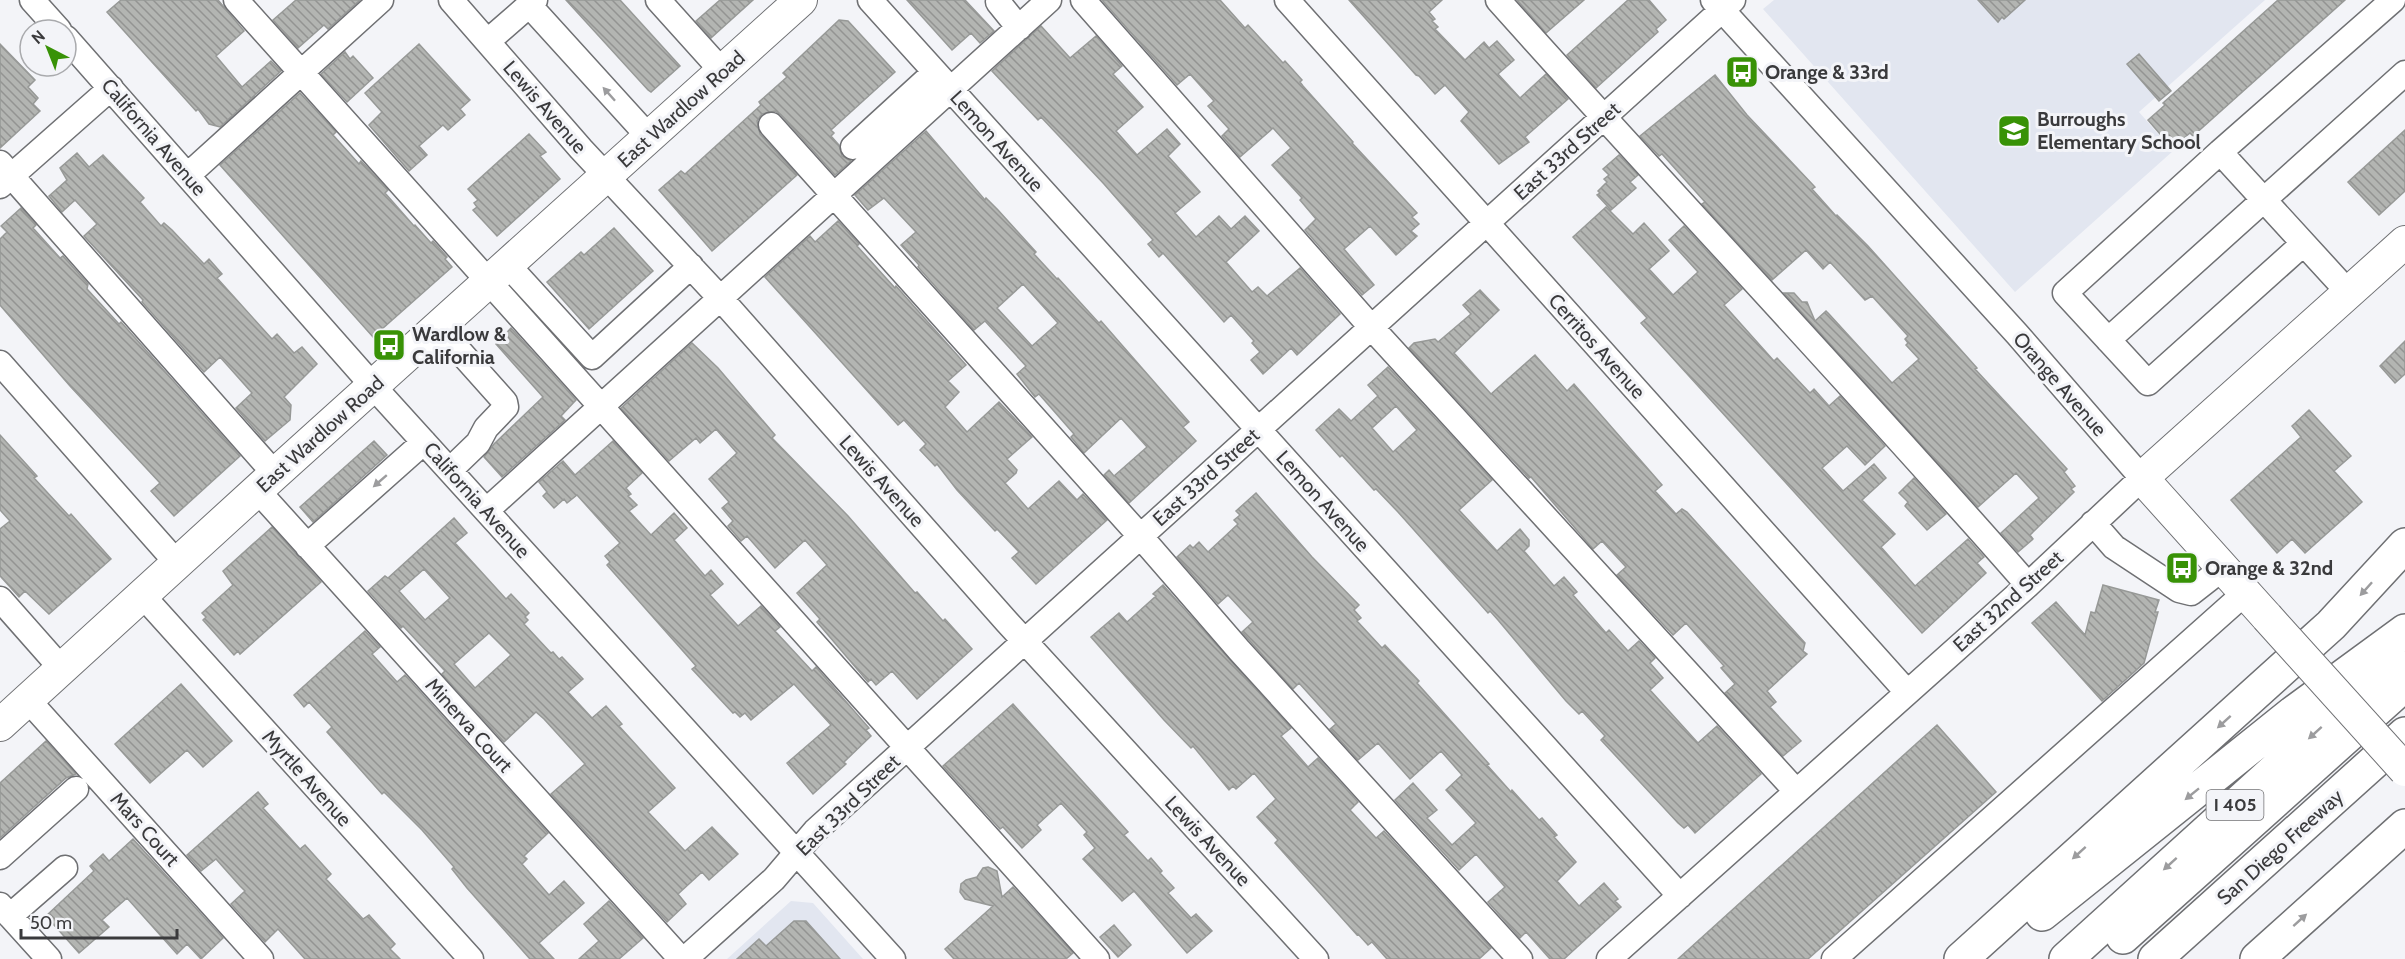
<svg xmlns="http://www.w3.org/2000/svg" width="2405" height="959" font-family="Cabin,sans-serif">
  <defs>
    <pattern id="building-back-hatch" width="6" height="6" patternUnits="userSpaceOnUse" patternTransform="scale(1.5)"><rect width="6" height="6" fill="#b3b5b2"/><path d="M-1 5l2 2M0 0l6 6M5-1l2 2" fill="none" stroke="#939492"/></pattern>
  </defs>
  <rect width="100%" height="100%" fill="#f3f4f8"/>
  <path fill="#e2e6f0" d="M1774,0H2265L2139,112L2173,151L2015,292L1763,9Z
    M791,901L813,903L863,959H727Z"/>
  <path fill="url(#building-back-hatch)" stroke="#979997" stroke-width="1.5" fill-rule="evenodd" d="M121,0H218L244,31L216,56L242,87L271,61L281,71L220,127L209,124L198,109L196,111L107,12Z
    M296,0H360L328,29L324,25L298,48L273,20Z
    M566,0H620L680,66L651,92L648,90Z
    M720,0H753L711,38L696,21Z
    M907,0H965L994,31L980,43L971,33L952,50Z
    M1102,0H1220L1245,28L1248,25L1283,63L1285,61L1302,80L1300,82L1303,86L1353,142L1352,143L1417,213L1412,217L1419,224L1411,231L1417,236L1396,255L1370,226L1344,249L1374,285L1362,295L1305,230L1316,219L1300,200L1302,198L1272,165L1291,148L1273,128L1240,157L1222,136L1229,129L1208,106L1214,101L1190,74L1177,85Z
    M1349,0H1442L1429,12L1435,19L1432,21L1438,27L1435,29L1465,60L1484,42L1489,48L1497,41L1514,60L1498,74L1520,98L1546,74L1568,99L1525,137L1529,142L1499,164L1461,121L1469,112L1445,85L1435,94L1419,76L1416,75Z
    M1517,0H1584L1546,33Z
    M1628,0H1649L1666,20L1656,29L1658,32L1596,88L1567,55Z
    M1978,0H2025L2004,19L2002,17L1998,22Z
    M2278,0H2345L2193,136L2190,133L2172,148L2148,120L2165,105L2163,103Z
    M839,20L848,21L895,72L831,130L834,133L831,136L839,145L842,156L851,161L835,175L781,115L775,111L762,114L757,121L760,134L797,175L712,251L659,190L681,171L685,174L761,105L759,102L787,77L783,73Z
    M1041,26L1070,58L1096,36L1122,66L1113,74L1143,107L1116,131L1137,155L1167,129L1180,144L1168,156L1200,192L1175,213L1196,237L1219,216L1231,229L1245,216L1259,231L1226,262L1252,292L1258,287L1267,296L1300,268L1340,314L1297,355L1291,348L1263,374L1251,360L1260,352L1252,343L1254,341L1231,315L1224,322L1163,253L1159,257L1148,244L1153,240L1104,184L1041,117L1038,120L992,71Z
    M0,44L35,80L28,87L38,98L33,104L40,111L0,148Z
    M419,44L470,100L460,109L465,115L448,130L443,125L419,146L427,155L409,171L369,125L382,112L365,93Z
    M345,52L350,59L353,56L373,78L347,102L321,74Z
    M2139,54L2171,91L2159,101L2127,64Z
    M1715,75L1747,115L1815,187L1812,189L1836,216L1837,215L1868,246L1977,368L1975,369L2067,469L2064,472L2075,486L2071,489L2074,492L2030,535L2033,539L2018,552L2001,533L2039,498L2016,473L1978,507L1784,293H1794L1802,302H1807L1815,321L1826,311L1829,314L1892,383L1919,359L1906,345L1908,343L1905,339L1908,336L1872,296L1865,300L1830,262L1823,269L1806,250L1772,280L1702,204L1705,202L1662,154L1659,156L1640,136Z
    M300,93L336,132L333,135L359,164L361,161L388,190L385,193L414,226L415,225L431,243L433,241L447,257L445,259L452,267L373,337L220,165Z
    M2405,130V191L2379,215L2348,182Z
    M926,131L985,200L986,198L998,210L1036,252L1034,254L1057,279L1058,278L1099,323L1101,321L1189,422L1183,427L1196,441L1129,503L1104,475L1109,470L1114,476L1147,447L1121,418L1084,453L1071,437L1074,434L1039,394L1035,397L1017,374L1026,366L985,321L974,330L918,267L919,265L901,245L916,232L884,198L868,210L855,195ZM1023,284L1058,323L1032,346L997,308Z
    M529,134L546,152L540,156L560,179L497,236L473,210L477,207L474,203L478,200L468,189Z
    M77,153L89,167L103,155L144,198L140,202L161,226L164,223L172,230L204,264L209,259L222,274L217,278L272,339L277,334L294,353L302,347L317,364L284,397L291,405L290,420L265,441L236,408L252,393L220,357L204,372L142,302L143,300L84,236L97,224L75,200L62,212L49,196L67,180L60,168Z
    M1619,155L1638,175L1630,182L1636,188L1611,210L1597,195L1600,193L1598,191L1607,182L1604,179L1609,175L1603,169Z
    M1606,207L1633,234L1644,223L1669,251L1649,269L1673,295L1698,272L1669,240L1684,226L1742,289L1724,305L1774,361L1777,358L1810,393L1814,389L1829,406L1840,396L1885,446L1865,465L1847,446L1822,468L1843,491L1874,464L1886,478L1862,500L1895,534L1881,547L1915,586L1968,539L1984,557L1977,563L1986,573L1922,633L1641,323L1647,318L1573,237Z
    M21,208L36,225L33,228L60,258L63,256L88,284L87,289L119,324L121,322L240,456L174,516L151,491L160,483L70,386L0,305V239L7,232L1,226Z
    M838,221L859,244L857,246L895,288L896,286L966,365L948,381L959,392L945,407L967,432L999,402L1032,437L1007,459L1017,470L1016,473L1005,483L1028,509L1059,481L1077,500L1083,494L1107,520L1036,584L1012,558L1019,552L997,529L995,531L957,490L937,464L935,466L920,450L926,444L904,420L898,425L765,277L810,236L815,242Z
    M614,228L653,271L589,329L547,282L581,252L584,255Z
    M1480,290L1499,310L1454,353L1491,394L1535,355L1567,391L1574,384L1662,485L1655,491L1676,514L1682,509L1687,512L1805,643L1803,651L1807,654L1767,691L1776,702L1770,707L1801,741L1783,756L1725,693L1735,684L1721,668L1724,666L1686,623L1673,635L1617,575L1626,567L1602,541L1593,549L1531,477L1529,478L1409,348L1414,343L1435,339L1438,342L1471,314L1463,305Z
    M511,328L576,400L561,416L565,420L502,477L484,457L494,444L543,397L496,344Z
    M2405,341V374L2395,383L2380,366Z
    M692,343L718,368L775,435L772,438L848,516L915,593L917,592L943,621L945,619L972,649L917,699L892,671L876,685L871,679L868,682L817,622L820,619L797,593L827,565L805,540L775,568L747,536L741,541L728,526L733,521L722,508L729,502L709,479L737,453L716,429L700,443L696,438L669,461L621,408Z
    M1388,367L1492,480L1459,510L1497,551L1520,529L1529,540V546L1524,551L1554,586L1564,577L1577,592L1573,595L1606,633L1609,630L1628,651L1639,641L1655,658L1650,663L1663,678L1650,690L1698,743L1717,726L1761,774L1695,833L1688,825L1684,828L1678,823L1601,740L1605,736L1582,711L1579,714L1566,701L1498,620L1490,611L1488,613L1398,512L1376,489L1374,490L1342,455L1340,457L1316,430L1339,409L1351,421L1378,396L1368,385ZM1396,406L1417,430L1393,452L1372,428Z
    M2309,410L2351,456L2334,471L2362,502L2305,553L2292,539L2277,553L2231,500L2301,437L2292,426Z
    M0,435L37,476L34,478L69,516L71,514L111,559L49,614L25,591L19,597L0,576V529L10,521L0,510Z
    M374,441L387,455L313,522L300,507Z
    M613,441L642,473L626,488L631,494L628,496L637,505L629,511L651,535L674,513L687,528L674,540L705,576L711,570L723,584L710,595L738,626L761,606L780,627L775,631L812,671L816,667L869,728L866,730L871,736L844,762L846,764L813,794L787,763L831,725L794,684L751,720L745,713L740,717L735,712L733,713L692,669L696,666L690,659L607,565L610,562L605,556L620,543L577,495L567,503L564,499L554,508L543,496L547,492L539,482L563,461L575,475Z
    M1914,478L1946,514L1927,530L1905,506L1908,502L1899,493Z
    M1256,493L1312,557L1359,605L1354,610L1361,618L1357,621L1382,648L1385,645L1419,681L1417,683L1489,764L1487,765L1511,792L1512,790L1539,820L1542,818L1557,835L1554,837L1576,862L1557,881L1579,906L1604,883L1618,899L1615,901L1621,907L1564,959H1550L1526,932L1520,938L1488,902L1505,887L1476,854L1459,870L1395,800L1413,783L1437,810L1427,818L1452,845L1476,823L1446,790L1462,775L1441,751L1410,779L1378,743L1358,760L1330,729L1336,724L1299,683L1293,689L1242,632L1253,622L1228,595L1218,604L1177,557L1190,545L1193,548L1199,542L1208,552L1238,524L1234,520L1240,515L1236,511Z
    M454,518L467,533L455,543L506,599L511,594L529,613L525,617L528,620L524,624L551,653L553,652L559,659L562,657L583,679L568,692L592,718L606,706L622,724L619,726L675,788L648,812L685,851L712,827L738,854L709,880L702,872L678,894L686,904L667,922L551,794L585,764L544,719L536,712L504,742L442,674L445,671L403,626L401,628L368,591L385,576L388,578ZM424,569L450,598L425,620L399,591ZM489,633L511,655L475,688L454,664Z
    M272,527L321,582L240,654L238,651L234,655L203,620L206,617L202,613L233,585L223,571Z
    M1163,585L1291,728L1281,736L1308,767L1318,758L1358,802L1350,810L1376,838L1384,831L1491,948L1479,959H1387L1372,942L1368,945L1358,934L1357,935L1275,843L1278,840L1257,817L1276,799L1254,773L1236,789L1233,786L1229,790L1193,746L1191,748L1164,720L1091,637L1119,613L1127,622L1156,596L1153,594Z
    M2103,585L2159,600L2155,612H2158L2144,663L2102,701L2032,623L2056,602L2085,635L2091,612L2095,613Z
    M365,631L380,647L372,654L397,682L405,675L548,833L524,856L527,859L522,864L549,895L564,881L584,903L539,943L554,959H530L467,888L452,869L454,867L422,830L384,792L382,794L327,732L332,727L309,702L304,707L294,695Z
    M181,684L232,741L203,767L187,750L150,783L115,744Z
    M1013,704L1128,832L1124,835L1148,861L1151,858L1162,871L1160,873L1174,888L1168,893L1191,918L1196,914L1212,931L1187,953L1134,891L1122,901L1083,859L1095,848L1084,835L1087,832L1061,803L1037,825L1041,830L1022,848L1003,827L1000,829L943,766Z
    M1937,725L1996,792L1808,959H1678Z
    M46,741L76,774L66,778L0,838V783Z
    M258,792L268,804L263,808L300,849L305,845L331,874L326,879L363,919L369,915L395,944L390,949L400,959H305L278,929L265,942L231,904L245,891L240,886L216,859L201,871L187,855Z
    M133,839L223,938L201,959L187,944L177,954L127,898L102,920L109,927L79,953L46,916L94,871L90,866L103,854L109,861Z
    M988,867L997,871L1002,897L1013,887L1073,953L1066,959H954L945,949L993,906L965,899L960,892L961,884L966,880L977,877L983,868Z
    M609,901L643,938L619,959H579L599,941L584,924Z
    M794,921H806L840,959H737L759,939L766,946Z
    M1114,925L1131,945L1118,957L1100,937Z"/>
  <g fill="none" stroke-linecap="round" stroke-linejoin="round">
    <g stroke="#6f7073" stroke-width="27">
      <path id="minor" d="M32,0L59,30
        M236,0L1097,959
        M451,0L581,149L722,300L1007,622L1316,959
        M658,0L722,71
        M870,0L1680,896
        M1000,0L998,2L1019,28
        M1083,0L1371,327L1796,791
        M1287,0L1907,692
        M1498,0C1673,196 1855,387 2028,585
        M529,5L649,137
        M66,38L373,386L893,959
        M488,41L535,0
        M771,125L1141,537L1239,650L1520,959
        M853,147L935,72
        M2220,152L2393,0
        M0,163L275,474
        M188,175L381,0
        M0,186L111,88
        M2303,244L2148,383L2065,293L2220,152L2349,293
        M507,264L592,357L691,266
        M438,327L505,402L506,407L486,428L478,443L450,470
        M2108,340L2405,73
        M0,363L177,563
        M258,491L681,959
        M487,510L1049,0
        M2093,523L2114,547L2179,590L2191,593L2223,568
        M307,546L424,442
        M143,596L471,959
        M0,599L61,668
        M28,700L261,959
        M0,857L76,789
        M0,905L49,959
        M10,916L65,868
        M685,959L774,879L815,831L1733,0
        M1609,959L2028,585L2142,478L2017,334L1713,0
        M1834,959L2245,593"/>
    </g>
    <g stroke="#6f7073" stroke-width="34">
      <path id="major" d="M2267,617L2142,478L2405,242
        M0,725L275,474L801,0"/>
    </g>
    <g stroke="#6f7073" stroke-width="36">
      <path id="highway" d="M2042,914L2293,713L2405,631
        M2123,937L2405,684
        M1961,959L2331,625L2405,545
        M2066,959L2393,663
        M2155,959L2405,734
        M2257,959L2405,826"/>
    </g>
    <use href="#minor" stroke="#fff" stroke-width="24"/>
    <use href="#major" stroke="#fff" stroke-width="32"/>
    <use href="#highway" stroke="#fff" stroke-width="33"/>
    <g stroke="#6f7073" stroke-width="34" stroke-linecap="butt">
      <path id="major-bridge" d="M2267,617L2405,770"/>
    </g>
    <use href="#major-bridge" stroke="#fff" stroke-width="32"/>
  </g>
  <defs><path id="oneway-solid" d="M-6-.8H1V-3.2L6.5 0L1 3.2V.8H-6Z" transform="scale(1.5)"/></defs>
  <g fill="#9c9c9e">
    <use href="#oneway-solid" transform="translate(609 94) rotate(-132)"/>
    <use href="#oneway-solid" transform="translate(380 481) rotate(139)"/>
    <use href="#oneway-solid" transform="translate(2366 589) rotate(132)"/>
    <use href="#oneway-solid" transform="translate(2224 722) rotate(138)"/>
    <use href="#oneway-solid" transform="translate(2315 733) rotate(138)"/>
    <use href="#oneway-solid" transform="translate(2192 794) rotate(141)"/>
    <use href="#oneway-solid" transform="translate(2079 853) rotate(138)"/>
    <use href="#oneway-solid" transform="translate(2170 864) rotate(138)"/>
    <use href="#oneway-solid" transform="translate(2300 920) rotate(-42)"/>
  </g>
  <defs>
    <g id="bus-square" transform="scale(1.725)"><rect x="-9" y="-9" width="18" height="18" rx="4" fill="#389206" stroke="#f3f4f8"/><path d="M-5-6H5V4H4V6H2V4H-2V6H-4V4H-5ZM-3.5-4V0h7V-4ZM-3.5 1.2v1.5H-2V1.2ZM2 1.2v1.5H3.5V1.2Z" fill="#fff"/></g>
    <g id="school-square" transform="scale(1.725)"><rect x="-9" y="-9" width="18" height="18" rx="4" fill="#389206" stroke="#f3f4f8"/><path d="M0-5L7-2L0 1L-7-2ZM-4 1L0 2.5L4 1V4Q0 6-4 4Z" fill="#fff"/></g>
  </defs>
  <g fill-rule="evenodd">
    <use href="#bus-square" x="1742" y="72"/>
    <use href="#school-square" x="2014" y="131"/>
    <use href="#bus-square" x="389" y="345"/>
    <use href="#bus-square" x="2182" y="568"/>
  </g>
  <g text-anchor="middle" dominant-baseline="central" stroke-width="6" stroke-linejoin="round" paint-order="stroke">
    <rect fill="#f3f4f8" stroke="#727274" stroke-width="1.5" x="2206.5" y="790" width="57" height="30" rx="4.5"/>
    <g font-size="18" font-weight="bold" fill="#3a3a3c">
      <text x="2235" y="805">I 405</text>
    </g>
    <g font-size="20" font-weight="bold" fill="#3a3a3c" stroke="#f3f4f8" text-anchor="start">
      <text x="1765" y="72">Orange &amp; 33rd</text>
      <text x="2037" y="119">Burroughs<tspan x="2037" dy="23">Elementary School</tspan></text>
      <text x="412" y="334">Wardlow &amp;<tspan x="412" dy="23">California</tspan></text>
      <text x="2205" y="568">Orange &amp; 32nd</text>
    </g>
    <g font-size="20" fill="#3a3a3c" stroke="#f3f4f8">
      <text transform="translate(545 107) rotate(49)">Lewis Avenue</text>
      <text transform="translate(681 109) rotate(-42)">East Wardlow Road</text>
      <text transform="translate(154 137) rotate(49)">California Avenue</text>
      <text transform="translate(997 141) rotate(48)">Lemon Avenue</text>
      <text transform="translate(1567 151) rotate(-42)">East 33rd Street</text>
      <text transform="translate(1597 346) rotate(48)">Cerritos Avenue</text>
      <text transform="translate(2060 384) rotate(49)">Orange Avenue</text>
      <text transform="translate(320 434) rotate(-42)">East Wardlow Road</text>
      <text transform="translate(1206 477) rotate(-42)">East 33rd Street</text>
      <text transform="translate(882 481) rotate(48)">Lewis Avenue</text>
      <text transform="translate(477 500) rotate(48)">California Avenue</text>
      <text transform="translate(1323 501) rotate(48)">Lemon Avenue</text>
      <text transform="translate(2008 601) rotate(-42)">East 32nd Street</text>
      <text transform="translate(469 725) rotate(48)">Minerva Court</text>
      <text transform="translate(307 778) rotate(48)">Myrtle Avenue</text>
      <text transform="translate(848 805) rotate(-44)">East 33rd Street</text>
      <text transform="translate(145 829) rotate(48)">Mars Court</text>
      <text transform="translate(1208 841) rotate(47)">Lewis Avenue</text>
      <text transform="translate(2280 847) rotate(-42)">San Diego Freeway</text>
    </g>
  </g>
  <g transform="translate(48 48) rotate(318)"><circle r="28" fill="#f3f4f8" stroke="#a9aaad" stroke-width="1.5"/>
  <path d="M0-4.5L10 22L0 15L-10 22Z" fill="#389206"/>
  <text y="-9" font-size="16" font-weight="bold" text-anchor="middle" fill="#3a3a3c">N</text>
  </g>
  <path d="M21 929v9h156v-9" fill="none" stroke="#3a3a3c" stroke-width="3"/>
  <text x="30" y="929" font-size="18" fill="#3a3a3c" stroke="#f3f4f8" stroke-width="4.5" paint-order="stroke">50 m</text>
</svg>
